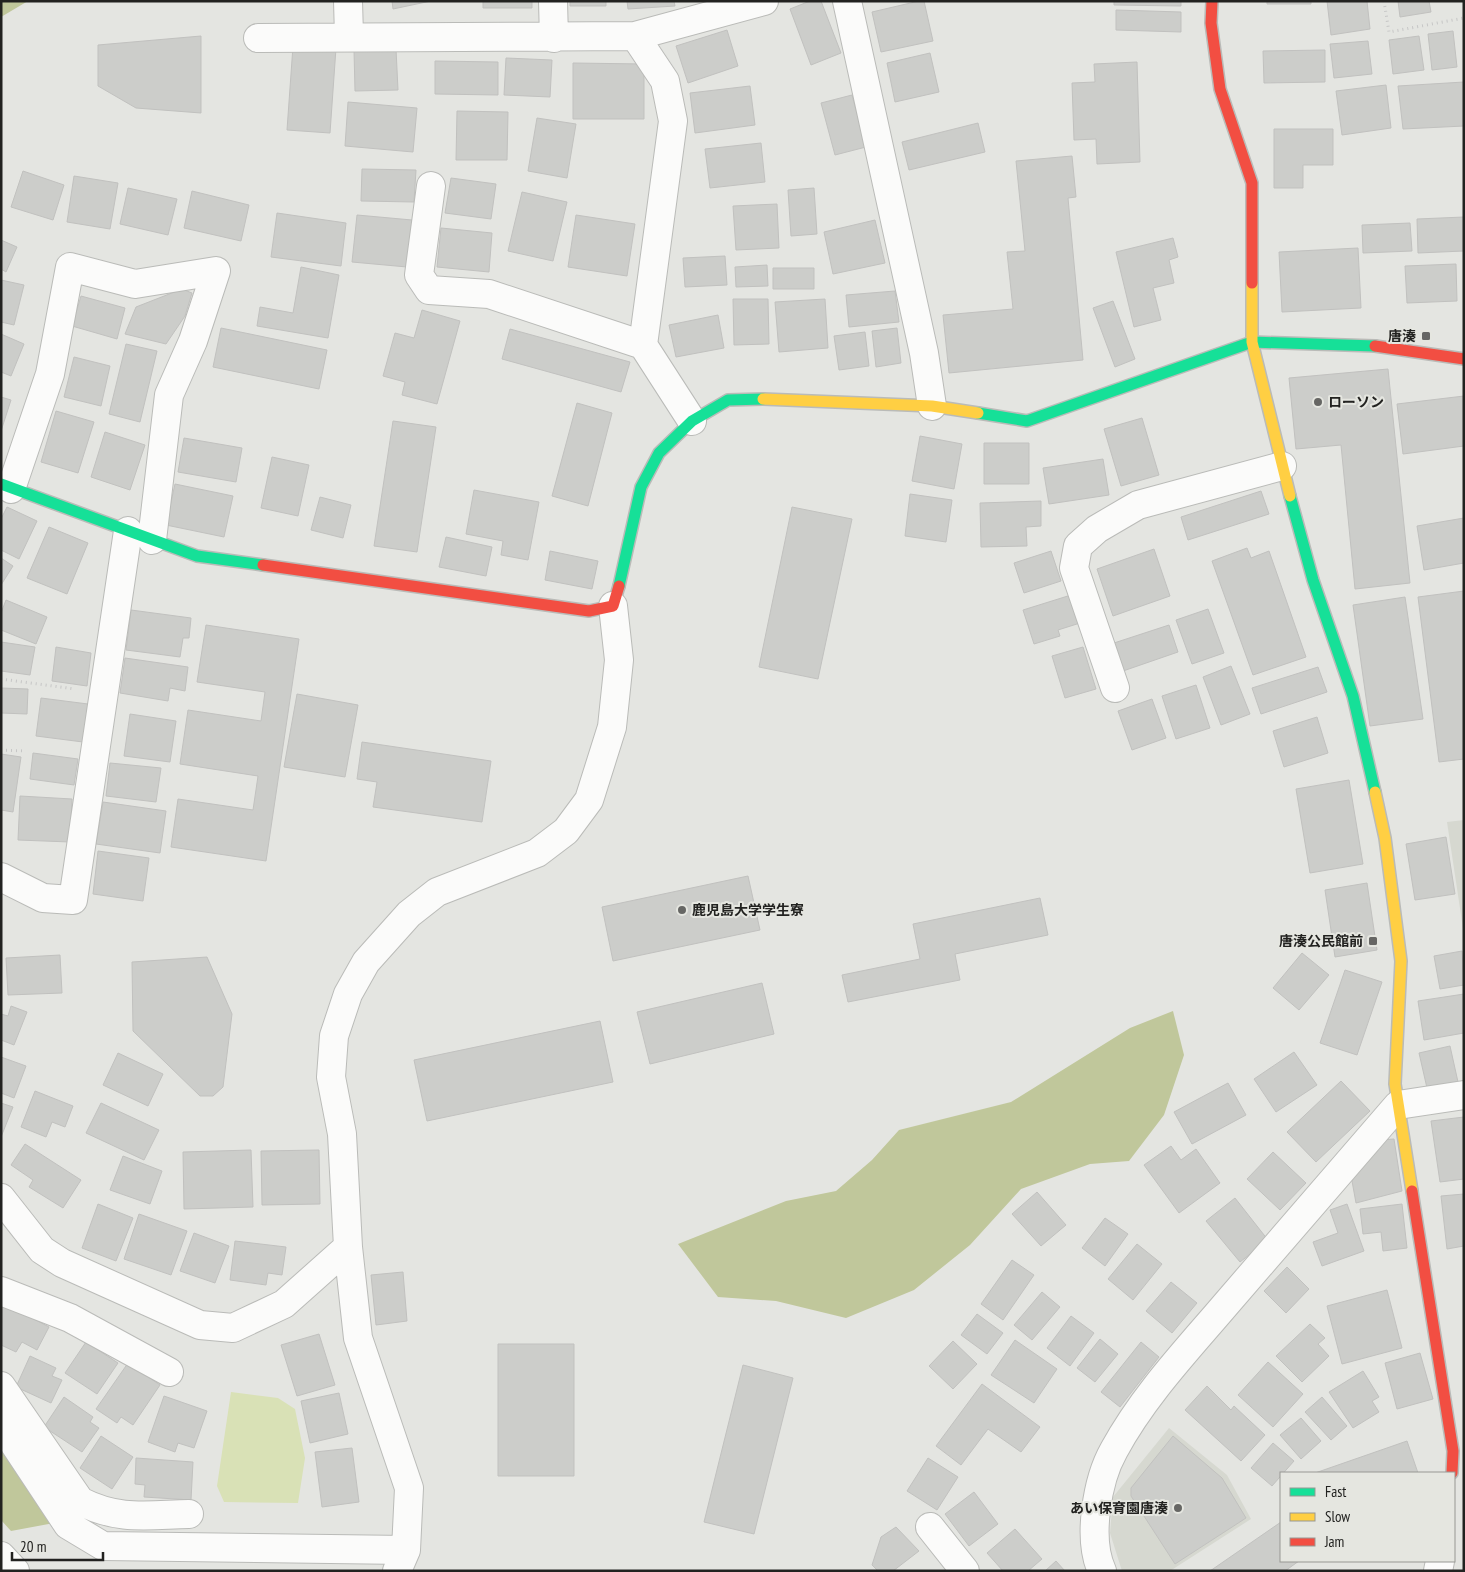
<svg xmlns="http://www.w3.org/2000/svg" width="1465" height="1572" font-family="'PT Sans Narrow','Noto Sans JP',sans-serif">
  <rect width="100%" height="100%" fill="#e4e5e1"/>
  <path fill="#d6d8d0" d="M1464,820V935L1447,822Z
    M1169,1428L1227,1475L1251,1519L1170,1571H1122L1110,1533L1113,1497Z"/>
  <path fill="#d9e1b6" d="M231,1392L278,1398L295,1409L305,1458L298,1503L224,1502L217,1486Z"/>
  <path fill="#c0c79b" d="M1,1H28L1,17Z
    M1173,1011L1184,1055L1164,1115L1129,1161L1090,1164L1021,1189L970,1245L914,1290L846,1318L776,1301L718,1297L678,1244L786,1201L836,1191L872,1160L899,1130L1011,1102L1130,1028Z
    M1,1443L54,1523L11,1531L1,1520Z"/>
  <path fill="#cccdca" stroke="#c1c1bf" d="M392,1H431L393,9Z
    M483,1H532V8H483Z
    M570,1H606V6H570Z
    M627,1H674L675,6L628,9Z
    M810,1H821L841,53L811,65L790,9Z
    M919,1H924L933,41L881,52L872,12Z
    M1114,1H1181V6L1114,5Z
    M1267,1H1311V4H1267Z
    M1327,1H1367L1370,29L1331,35Z
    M1398,1H1429L1431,12L1400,17Z
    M1116,10L1181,12V32L1116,30Z
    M727,30L738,66L688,83L676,46Z
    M1453,31L1457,67L1432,70L1428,34Z
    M201,36V113L136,108L98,86V45Z
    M1419,36L1424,70L1393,74L1389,40Z
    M1368,41L1372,74L1334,78L1330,44Z
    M293,46L336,48L330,133L287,130Z
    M396,49L398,90L355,91L354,50Z
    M1325,50V82L1264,83L1263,51Z
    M930,53L939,92L895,102L887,63Z
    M506,58L552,60L550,97L504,95Z
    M435,61L498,62V95L435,94Z
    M1137,62L1140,162L1097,164L1096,139L1074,140L1072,83L1095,82L1094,64Z
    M573,63L644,64V119H573Z
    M1464,82V126L1403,129L1398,86Z
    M1386,85L1391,128L1342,135L1336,91Z
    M750,86L755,125L695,133L690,93Z
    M852,95L866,147L835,155L821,103Z
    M348,102L417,108L413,152L345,146Z
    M457,111L508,112L507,160H456Z
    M537,118L576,124L567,178L528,171Z
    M978,123L985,152L909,170L902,142Z
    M1274,129H1333V165H1303V188H1274Z
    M761,143L765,182L710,188L705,149Z
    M1072,156L1076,197L1068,198L1083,360L949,373L943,315L1013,309L1007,252L1025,251L1016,161Z
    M362,169L416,170L414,202L361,201Z
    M23,171L64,185L53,220L11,207Z
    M74,176L118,183L110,229L67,222Z
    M451,178L496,184L491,219L445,213Z
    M128,188L177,199L168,235L120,224Z
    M814,188L817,234L791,236L788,190Z
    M192,191L249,205L241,241L184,228Z
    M522,192L567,202L553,261L508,251Z
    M777,204L779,248L736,250L733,206Z
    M277,213L346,223L341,266L271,257Z
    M357,215L412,220L407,267L352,262Z
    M576,215L635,224L627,276L568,267Z
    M1464,217V251L1418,253L1417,219Z
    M875,220L885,263L833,274L824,232Z
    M1410,223L1412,251L1363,253L1362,225Z
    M441,228L492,233L489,272L437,267Z
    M1173,238L1178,257L1169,260L1174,283L1153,288L1161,320L1134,327L1116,252Z
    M1,240L17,247L6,272L1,269Z
    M1358,248L1361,308L1282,312L1279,252Z
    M725,256L727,285L685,287L683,258Z
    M1456,264L1457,301L1407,303L1405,266Z
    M767,265L768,286L736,287L735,267Z
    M301,267L339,275L328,338L257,326L260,307L293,313Z
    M773,268H814V289H773Z
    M1,280L24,285L14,325L1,322Z
    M182,289L192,293L185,316L166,344L125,334L136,307Z
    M895,291L899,322L849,327L846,295Z
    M81,296L125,308L117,339L72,326Z
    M733,299H768L769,344L734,345Z
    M825,299L828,348L779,352L775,302Z
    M1113,301L1135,359L1115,367L1093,308Z
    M422,310L460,321L437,404L402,395L405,382L383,376L395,333L414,338Z
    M718,315L724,348L676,357L669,325Z
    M221,328L327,350L319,389L213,367Z
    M897,328L901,363L876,367L872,331Z
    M510,329L630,362L621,392L502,359Z
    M865,332L869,366L839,370L834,336Z
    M1,334L24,344L11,376L1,372Z
    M126,344L157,351L140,422L109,414Z
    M74,357L110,366L101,406L64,397Z
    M1388,369L1410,583L1355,589L1341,445L1296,449L1289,378Z
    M1464,396V446L1403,454L1397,404Z
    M1,397L11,400L1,431Z
    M577,403L612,413L588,506L552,496Z
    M56,411L94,422L78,473L41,462Z
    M1142,418L1159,475L1121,486L1104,429Z
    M393,421L436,427L417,552L374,546Z
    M105,432L145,445L130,490L91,477Z
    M920,436L962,444L954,489L912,481Z
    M184,438L242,448L236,482L178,472Z
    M984,443H1029V484H984Z
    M272,457L309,465L298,516L261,508Z
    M1103,459L1109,495L1049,504L1043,468Z
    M175,484L233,496L224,537L166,525Z
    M474,490L539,502L528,560L501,555L503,541L466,534Z
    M1261,491L1269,514L1188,540L1181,517Z
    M910,494L952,500L946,542L905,536Z
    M320,497L351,505L343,538L311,530Z
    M1041,501V526L1026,527L1027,546L981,547L980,503Z
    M7,507L37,521L19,559L1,550V519Z
    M792,507L852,519L818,679L759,667Z
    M1464,518V563L1424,570L1417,526Z
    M49,527L88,543L67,594L27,578Z
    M446,537L492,547L486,576L439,567Z
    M1247,548L1251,558L1269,551L1306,657L1253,675L1212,561Z
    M1154,549L1170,596L1113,616L1097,569Z
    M550,551L598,561L592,589L545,580Z
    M1051,551L1061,581L1024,593L1014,563Z
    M1,558L13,566L1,585Z
    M1464,591V759L1439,762L1418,597Z
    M1071,595L1080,623L1058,630L1060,636L1034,644L1023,610Z
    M1405,597L1423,719L1370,726L1353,605Z
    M6,600L47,617L36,644L1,630V613Z
    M1208,609L1224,653L1192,664L1176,620Z
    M131,610L191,618L189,638H183L180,657L126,650Z
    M206,625L299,639L266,861L171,847L178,799L253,810L258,776L180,764L188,710L261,721L265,692L197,682Z
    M1169,625L1178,652L1123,671L1114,643Z
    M1,642L35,647L30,675L1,671Z
    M56,647L91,653L87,686L52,681Z
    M1083,647L1096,689L1065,698L1052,656Z
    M125,658L188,667L185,691L170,688L168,701L120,693Z
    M1231,666L1250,714L1221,725L1203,677Z
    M1318,667L1327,692L1261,714L1252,688Z
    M1196,685L1210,728L1176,739L1162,696Z
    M1,688L28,689L27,714L1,713Z
    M297,694L358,705L345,777L284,767Z
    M41,698L88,704L83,742L36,736Z
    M1152,699L1166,738L1132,750L1118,711Z
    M130,714L176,721L170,762L124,756Z
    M1317,717L1328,753L1284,767L1273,731Z
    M362,742L491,761L482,822L373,807L377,782L357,779Z
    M33,753L78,759L74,785L30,779Z
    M1,754L21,757L13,812L1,810Z
    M110,763L161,768L156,802L106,796Z
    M1349,780L1363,864L1310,873L1296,789Z
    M20,796L72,799L70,842L18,840Z
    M103,802L166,811L160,853L96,844Z
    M1446,837L1455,894L1415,900L1406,844Z
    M98,851L149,858L143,901L93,894Z
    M748,876L760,930L613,961L602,907Z
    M1367,883L1377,950L1335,957L1325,890Z
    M1040,898L1048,935L955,954L960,980L848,1002L842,975L920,959L913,924Z
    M1462,951L1464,985L1440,989L1434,956Z
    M1302,953L1329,975L1299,1010L1273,988Z
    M60,955L62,993L8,995L6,958Z
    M207,957L232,1014L223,1087L213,1096H200L133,1031L132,962Z
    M1345,970L1382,982L1357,1055L1320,1043Z
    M762,983L774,1034L650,1064L637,1012Z
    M1464,994V1033L1424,1040L1418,1001Z
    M11,1006L27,1012L14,1045L1,1040V1014L8,1016Z
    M600,1021L613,1082L427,1121L414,1060Z
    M1450,1046L1458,1082L1427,1088L1419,1053Z
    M1294,1052L1317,1085L1276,1112L1254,1079Z
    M118,1053L163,1074L148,1106L103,1085Z
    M1,1057L26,1066L14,1098L1,1093Z
    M1341,1081L1370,1111L1316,1162L1287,1132Z
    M1228,1083L1246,1115L1192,1144L1174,1112Z
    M35,1091L73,1106L65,1127L52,1122L46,1137L21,1127Z
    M1,1103L13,1107L1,1137Z
    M101,1103L159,1130L144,1160L86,1133Z
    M1464,1117V1179L1440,1182L1431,1121Z
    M1394,1139L1402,1191L1356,1203L1352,1181L1379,1140Z
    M25,1144L81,1180L63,1208L29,1187L33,1180L11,1165Z
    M1171,1146L1181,1160L1196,1149L1220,1183L1179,1213L1144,1165Z
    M251,1150L253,1207L184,1209L183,1152Z
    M319,1150L320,1204L262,1205L261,1151Z
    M1273,1152L1306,1183L1280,1210L1247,1179Z
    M123,1156L162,1171L150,1204L110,1190Z
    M1037,1192L1066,1225L1041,1246L1012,1214Z
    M1464,1194V1246L1447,1249L1441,1196Z
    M1235,1198L1268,1240L1240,1262L1206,1221Z
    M98,1204L133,1218L116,1261L82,1248Z
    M1347,1204L1364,1251L1322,1266L1313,1242L1338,1233L1330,1210Z
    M1402,1204L1407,1248L1383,1251L1381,1232L1363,1234L1360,1209Z
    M139,1214L187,1231L171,1275L124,1259Z
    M1105,1218L1128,1234L1105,1266L1082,1248Z
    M194,1233L229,1246L215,1283L180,1271Z
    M235,1241L286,1247L282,1275L268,1273L266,1285L230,1280Z
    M1137,1244L1162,1264L1133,1300L1108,1279Z
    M1012,1260L1034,1275L1003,1320L981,1304Z
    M1287,1267L1309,1289L1286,1313L1264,1291Z
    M403,1272L407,1321L376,1325L371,1275Z
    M1171,1282L1197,1303L1172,1333L1146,1311Z
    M1387,1290L1402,1348L1342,1364L1327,1306Z
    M1042,1292L1060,1307L1032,1340L1014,1325Z
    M2,1302L49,1327L37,1350L22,1342L16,1352L1,1345Z
    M977,1314L1003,1333L987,1354L961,1335Z
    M1071,1316L1094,1333L1070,1366L1047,1348Z
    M1310,1324L1325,1338L1318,1344L1329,1356L1302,1382L1276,1356Z
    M319,1334L335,1385L297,1396L281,1345Z
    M1100,1339L1118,1354L1095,1382L1077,1368Z
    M1015,1340L1057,1369L1034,1403L991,1375Z
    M953,1341L977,1364L953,1389L929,1366Z
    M86,1342L118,1363L97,1394L65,1373Z
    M1141,1342L1159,1357L1120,1407L1101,1392Z
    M498,1344H574V1476H498Z
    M1420,1353L1433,1399L1397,1409L1385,1363Z
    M30,1356L56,1368L52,1376L62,1380L51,1403L16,1387Z
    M1268,1362L1303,1394L1273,1427L1238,1395Z
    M128,1363L160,1385L133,1425L121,1417L117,1423L96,1409Z
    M743,1365L793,1378L754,1534L704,1522Z
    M1363,1371L1379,1397L1372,1401L1379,1412L1353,1428L1329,1392Z
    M982,1384L1040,1427L1021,1452L988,1429L961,1465L936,1446Z
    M1207,1386L1231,1410L1234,1406L1265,1435L1241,1461L1185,1410Z
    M339,1393L348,1434L310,1443L301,1401Z
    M164,1396L207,1411L194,1448L178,1443L175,1452L148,1442Z
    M64,1397L93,1417L90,1422L99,1428L82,1452L44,1427Z
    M1322,1397L1347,1426L1331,1440L1305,1412Z
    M1301,1418L1321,1441L1301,1459L1280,1435Z
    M101,1436L133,1457L112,1489L80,1468Z
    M1173,1436L1222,1478L1246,1518L1175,1564L1131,1496V1488Z
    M1407,1441L1418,1473H1315Z
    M1273,1443L1294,1461L1272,1486L1251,1468Z
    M352,1448L359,1502L322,1507L315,1452Z
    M136,1458L193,1462L191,1500L144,1497L145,1485L135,1484Z
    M928,1458L958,1477L937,1510L907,1491Z
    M974,1492L998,1524L969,1546L945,1514Z
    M1281,1522V1561H1299L1285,1571H1210Z
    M896,1527L919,1551L893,1571H878L872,1565L881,1537Z
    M1015,1529L1042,1559L1028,1571H1003L987,1553Z
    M1056,1561L1065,1571H1045Z"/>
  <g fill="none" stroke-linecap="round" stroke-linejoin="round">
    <g stroke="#babbb8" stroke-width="30">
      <path id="street" d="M348,1L349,36
        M553,1L554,38
        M847,1L924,353L932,406
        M635,36L665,81L673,121L643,345
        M258,38L635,36L764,1
        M431,186L419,275L429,290L489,294L643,345L692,421
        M11,489L50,374L70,267L135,284L216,271L193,341L169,395L152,540
        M1115,688L1074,568L1078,546L1097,529L1138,505L1282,466
        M1,877L43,898L73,900L128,531
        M1,1198L42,1250L62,1263L200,1325L233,1328L284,1304L348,1247
        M1,1291L70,1318L169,1372
        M1,1386L80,1501C119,1521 147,1515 189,1514
        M1,1424L68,1525L103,1546L406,1550
        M930,1527L965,1571
        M1,1556L15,1571
        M397,1571L406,1550L409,1488L358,1338L348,1247L342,1134L331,1077L334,1036L348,994L366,962L409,914L437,892L537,853L566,831L589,800L612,727L619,660L613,606
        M1102,1571C1087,1539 1097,1480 1114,1450C1144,1395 1187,1350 1227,1303C1284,1237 1341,1171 1398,1105L1464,1095
        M1438,1571L1440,1561"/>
    </g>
    <g stroke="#babbb8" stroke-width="14">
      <path id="fast" d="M978,413L1027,421L1252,342L1375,346
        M1,484L197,556L263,565
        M1290,496L1313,580L1353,696L1375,792
        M619,586L641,487L659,453L692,421L728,400L763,399"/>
    </g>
    <g stroke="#babbb8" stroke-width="14">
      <path id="slow" d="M1252,283V342L1290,496
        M763,399L932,406L978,413
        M1375,792L1385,838L1401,961L1395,1084L1412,1191"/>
    </g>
    <g stroke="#babbb8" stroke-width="14">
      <path id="jam" d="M1212,1L1211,23L1220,89L1252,183V283
        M1375,346L1464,359
        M263,565L589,611L613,606L619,586
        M1412,1191L1453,1451L1452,1473"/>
    </g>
    <path stroke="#c6c6c6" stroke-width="3" stroke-dasharray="1 4" stroke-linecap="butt" d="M1384,1L1389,32L1464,18
      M1,679L75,689
      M1,750L25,751"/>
    <use href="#street" stroke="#fbfbfa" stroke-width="28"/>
    <use href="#fast" stroke="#16e098" stroke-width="11"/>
    <use href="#slow" stroke="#ffcf43" stroke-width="11"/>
    <use href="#jam" stroke="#f24e42" stroke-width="11"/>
  </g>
  <g fill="#666664" stroke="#e5e6e0" stroke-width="2">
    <rect x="1421" y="331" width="10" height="10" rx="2.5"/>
    <circle cx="1318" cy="402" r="5"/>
    <circle cx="682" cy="910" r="5"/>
    <rect x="1368" y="936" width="10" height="10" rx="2.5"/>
    <circle cx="1178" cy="1508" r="5"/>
  </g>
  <g text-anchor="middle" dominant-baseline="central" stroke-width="4" stroke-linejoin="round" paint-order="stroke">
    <g font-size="14" font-weight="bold" fill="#222220" stroke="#e5e6e0" text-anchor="end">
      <text x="1416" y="336">唐湊</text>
      <text x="1328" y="402" text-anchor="start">ローソン</text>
      <text x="692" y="910" text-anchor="start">鹿児島大学学生寮</text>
      <text x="1363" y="941">唐湊公民館前</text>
      <text x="1168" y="1508">あい保育園唐湊</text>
    </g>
  </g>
  <rect width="1465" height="1572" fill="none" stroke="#222220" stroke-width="5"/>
  <rect x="1280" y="1472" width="175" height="90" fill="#e5e6e0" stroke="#979893"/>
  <rect x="1290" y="1488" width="25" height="8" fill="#16e098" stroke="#979893"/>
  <text x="1325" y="1497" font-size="15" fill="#222220">Fast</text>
  <rect x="1290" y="1513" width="25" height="8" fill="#ffcf43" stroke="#979893"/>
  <text x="1325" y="1522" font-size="15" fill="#222220">Slow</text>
  <rect x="1290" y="1538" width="25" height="8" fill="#f24e42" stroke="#979893"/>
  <text x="1325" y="1547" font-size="15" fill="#222220">Jam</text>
  <path d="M12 1552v8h91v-8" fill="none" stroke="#222220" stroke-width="2.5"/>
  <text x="20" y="1552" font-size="15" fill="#222220" stroke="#e5e6e0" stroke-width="4" paint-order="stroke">20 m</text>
</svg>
